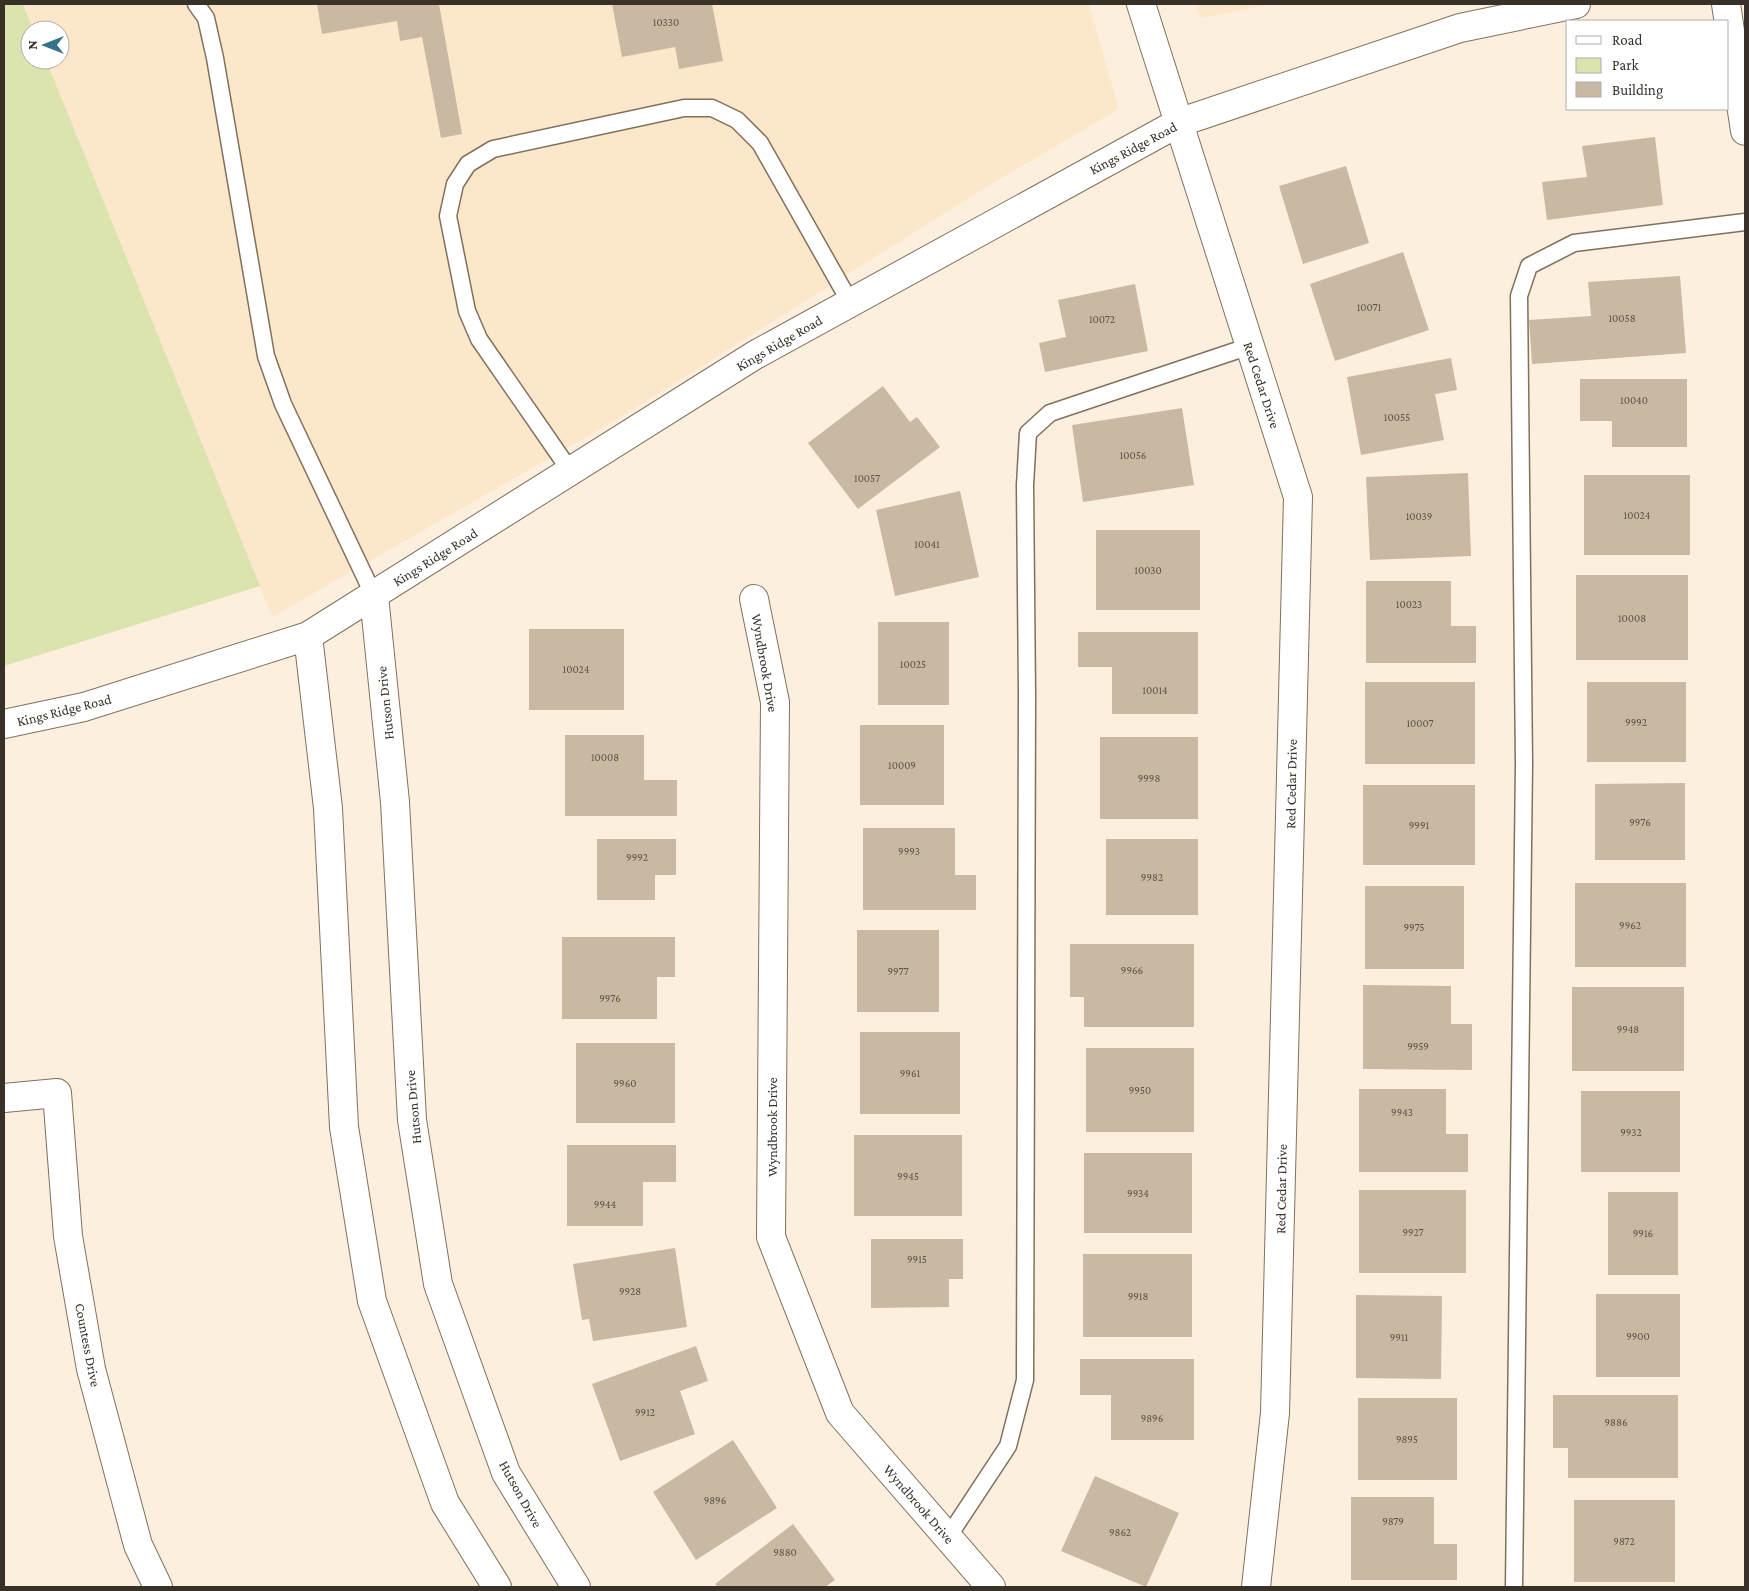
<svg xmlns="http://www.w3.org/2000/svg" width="1749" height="1591" font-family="'Crimson Pro',serif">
  <rect width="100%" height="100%" fill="#fdefdd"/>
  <path fill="#fde7ca" d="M23,4H1089L1119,109L988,186L616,420L272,617L46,60H60V30H33Z
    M1196,4H1273L1200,18Z"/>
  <path fill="#dbe3ae" d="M4,4H23L33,30H30V60H46L260,586L4,666Z"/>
  <path fill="#c9b9a3" d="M317,4H439L462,134L441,138L422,37L400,41L397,21L322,34Z
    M612,4H712L723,61L679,69L675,47L622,57Z
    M1655,137L1663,205L1547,220L1542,182L1587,177L1582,146Z
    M1346,166L1369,243L1303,264L1279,186Z
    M1403,252L1429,330L1335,361L1310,284Z
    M1680,276L1686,353L1532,364L1529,320L1591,316L1588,282Z
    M1135,284L1148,351L1045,372L1039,343L1066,337L1058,300Z
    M1451,358L1457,390L1435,394L1444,440L1361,455L1347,377Z
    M1580,379H1687V447H1612V421H1580Z
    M883,386L910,422L917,417L940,447L858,509L808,443Z
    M1182,408L1194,485L1083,502L1072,425Z
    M1468,473L1471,556L1370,560L1366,477Z
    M1584,475H1690V555H1584Z
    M960,491L979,577L895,596L876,510Z
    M1096,530H1200V610H1096Z
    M1576,575H1688V660H1576Z
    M1366,581H1451V626H1476V663H1366Z
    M878,622H949V705H878Z
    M529,629H624V710H529Z
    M1078,632H1198V714H1112V667H1078Z
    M1365,682H1475V764H1365Z
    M1587,682H1686V762H1587Z
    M860,725H944V805H860Z
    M565,735H644V780H677V816H565Z
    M1100,737H1198V819H1100Z
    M1685,783V860H1595V784Z
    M1363,785H1475V865H1363Z
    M863,828H955V875H976V910H863Z
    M597,839H676V875H655V900H597Z
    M1106,839H1198V915H1106Z
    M1575,883H1686V967H1575Z
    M1365,886H1464V969H1365Z
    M857,930H939V1012H857Z
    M562,937H675V977H657V1019H562Z
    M1070,944H1194V1027H1084V997H1070Z
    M1363,985L1451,986V1024H1472V1070L1363,1069Z
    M1572,987H1684V1071H1572Z
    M860,1032H960V1114H860Z
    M576,1043H675V1123H576Z
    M1086,1048H1194V1132H1086Z
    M1359,1089H1446V1134H1468V1172H1359Z
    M1581,1091H1680V1172H1581Z
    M854,1135H962V1216H854Z
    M567,1145H676V1182H643V1226H567Z
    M1084,1153H1192V1233H1084Z
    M1359,1190H1466V1273H1359Z
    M1608,1192H1678V1275H1608Z
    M871,1239H963V1279H949V1307L871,1308Z
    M675,1248L687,1327L593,1341L589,1319L582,1320L573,1264Z
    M1083,1254H1192V1337H1083Z
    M1596,1294H1680V1377H1596Z
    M1356,1295L1442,1296L1441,1379L1356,1378Z
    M696,1346L708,1381L680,1391L695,1434L620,1461L592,1384Z
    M1080,1359H1194V1440H1111V1395H1080Z
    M1553,1395H1678V1478H1568V1448H1553Z
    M1358,1398H1457V1480H1358Z
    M733,1440L777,1508L696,1560L653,1492Z
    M1095,1476L1179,1513L1146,1587L1061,1551Z
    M1351,1497H1434V1544H1457V1580H1351Z
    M1574,1500H1675V1582H1574Z
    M793,1524L835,1580L825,1587H718L715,1584Z"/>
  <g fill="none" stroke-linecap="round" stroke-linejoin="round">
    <g stroke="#80715d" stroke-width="19">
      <path id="lane" d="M196,4L206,18L215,58L266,356L283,404L374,596
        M571,472L479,339L467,311L448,216L455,184L468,164L493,149L684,108H712L737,120L760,143L850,302
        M948,1537L1008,1446L1025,1380L1027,695L1025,485L1028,433L1050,413L1250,346
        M1514,1587L1524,764L1519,296L1529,266L1574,243L1745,222"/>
    </g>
    <g stroke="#80715d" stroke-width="30">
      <path id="street" d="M1141,4L1298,497L1275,1413L1256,1587
        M1726,4L1745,131
        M754,599L775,702L771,1237L840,1413L991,1587
        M4,1098L57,1093L68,1236L91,1369L138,1545L158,1587"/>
    </g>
    <g stroke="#80715d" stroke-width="30">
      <path id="secondary" d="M374,596L395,802L412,1120L438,1284L506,1473L576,1587
        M308,636L328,808L344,1127L372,1301L445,1503L497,1587
        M4,724L84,707L308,636L755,355L1178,123L1460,28L1576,4"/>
    </g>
    <use href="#lane" stroke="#fff" stroke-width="16"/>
    <use href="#street" stroke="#fff" stroke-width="28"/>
    <use href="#secondary" stroke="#fff" stroke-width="28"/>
  </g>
  <g text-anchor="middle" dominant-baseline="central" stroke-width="4" stroke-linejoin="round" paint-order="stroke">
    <g font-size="11" fill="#5c5347">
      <text x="666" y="22">10330</text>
      <text x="1369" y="307">10071</text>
      <text x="1622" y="318">10058</text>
      <text x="1102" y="319">10072</text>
      <text x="1634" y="400">10040</text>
      <text x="1397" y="417">10055</text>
      <text x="1133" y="455">10056</text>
      <text x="867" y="478">10057</text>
      <text x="1637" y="515">10024</text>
      <text x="1419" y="516">10039</text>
      <text x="927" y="544">10041</text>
      <text x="1148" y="570">10030</text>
      <text x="1409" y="604">10023</text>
      <text x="1632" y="618">10008</text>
      <text x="913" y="664">10025</text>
      <text x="576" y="669">10024</text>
      <text x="1155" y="690">10014</text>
      <text x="1636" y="722">9992</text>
      <text x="1420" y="723">10007</text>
      <text x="605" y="757">10008</text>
      <text x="902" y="765">10009</text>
      <text x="1149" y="778">9998</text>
      <text x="1640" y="822">9976</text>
      <text x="1419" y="825">9991</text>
      <text x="909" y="851">9993</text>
      <text x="637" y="857">9992</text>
      <text x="1152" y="877">9982</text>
      <text x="1630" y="925">9962</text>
      <text x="1414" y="927">9975</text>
      <text x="1132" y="970">9966</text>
      <text x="898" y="971">9977</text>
      <text x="610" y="998">9976</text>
      <text x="1628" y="1029">9948</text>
      <text x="1418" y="1046">9959</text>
      <text x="910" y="1073">9961</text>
      <text x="625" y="1083">9960</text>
      <text x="1140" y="1090">9950</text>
      <text x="1402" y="1112">9943</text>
      <text x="1631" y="1132">9932</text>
      <text x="908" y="1176">9945</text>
      <text x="1138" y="1193">9934</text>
      <text x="605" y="1204">9944</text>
      <text x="1413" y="1232">9927</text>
      <text x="1643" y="1233">9916</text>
      <text x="917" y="1259">9915</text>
      <text x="630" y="1291">9928</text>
      <text x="1138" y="1296">9918</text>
      <text x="1638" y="1336">9900</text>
      <text x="1399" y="1337">9911</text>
      <text x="645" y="1412">9912</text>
      <text x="1152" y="1418">9896</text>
      <text x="1616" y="1422">9886</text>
      <text x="1407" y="1439">9895</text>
      <text x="715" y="1500">9896</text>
      <text x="1393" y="1521">9879</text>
      <text x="1120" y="1532">9862</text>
      <text x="1624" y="1541">9872</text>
      <text x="785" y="1552">9880</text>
    </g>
    <g font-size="14" fill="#373128" stroke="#fff">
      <text transform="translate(1133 148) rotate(-28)">Kings Ridge Road</text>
      <text transform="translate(779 343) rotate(-30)">Kings Ridge Road</text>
      <text transform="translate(1262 385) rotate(72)">Red Cedar Drive</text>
      <text transform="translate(435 557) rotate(-32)">Kings Ridge Road</text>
      <text transform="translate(765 663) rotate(80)">Wyndbrook Drive</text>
      <text transform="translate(385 703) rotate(-96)">Hutson Drive</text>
      <text transform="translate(64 710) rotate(-14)">Kings Ridge Road</text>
      <text transform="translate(1291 784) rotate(-89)">Red Cedar Drive</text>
      <text transform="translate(413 1107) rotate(-95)">Hutson Drive</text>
      <text transform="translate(772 1127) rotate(-90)">Wyndbrook Drive</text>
      <text transform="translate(1281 1189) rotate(-89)">Red Cedar Drive</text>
      <text transform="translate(88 1345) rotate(79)">Countess Drive</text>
      <text transform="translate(521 1494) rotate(61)">Hutson Drive</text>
      <text transform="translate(919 1504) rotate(49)">Wyndbrook Drive</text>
    </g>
  </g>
  <rect width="1749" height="1591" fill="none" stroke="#373128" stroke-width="10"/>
  <rect x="1566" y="20" width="162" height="90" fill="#ffffff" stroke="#afada9"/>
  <rect x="1576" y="36" width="25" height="8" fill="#ffffff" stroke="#afada9"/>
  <text x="1612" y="45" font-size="15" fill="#373128">Road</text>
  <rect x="1576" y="58" width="25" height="15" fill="#dbe3ae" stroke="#afada9"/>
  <text x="1612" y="70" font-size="15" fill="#373128">Park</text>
  <rect x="1576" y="82" width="25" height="15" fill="#c9b9a3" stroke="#afada9"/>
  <text x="1612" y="95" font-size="15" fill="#373128">Building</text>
  <g transform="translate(45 45) rotate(270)"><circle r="24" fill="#ffffff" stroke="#afada9"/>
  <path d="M0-4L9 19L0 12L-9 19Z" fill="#37748b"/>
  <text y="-8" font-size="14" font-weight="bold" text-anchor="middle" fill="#373128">N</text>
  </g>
</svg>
